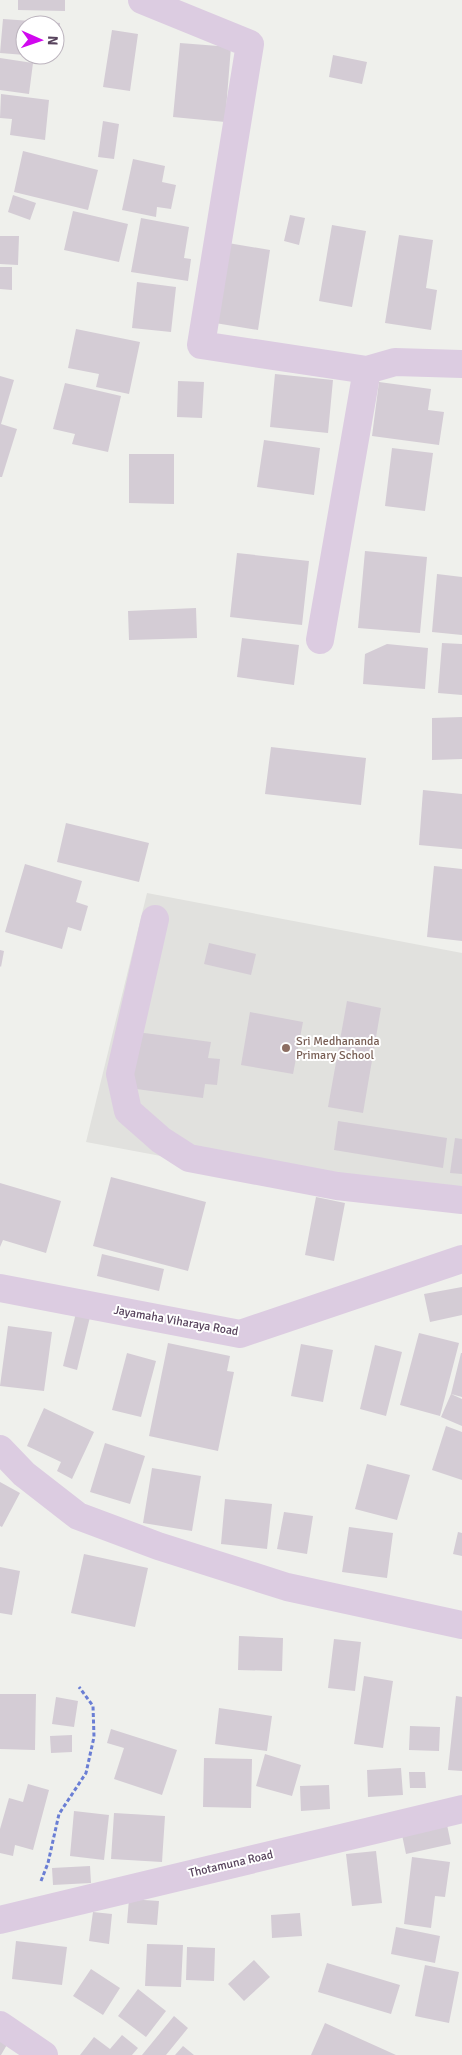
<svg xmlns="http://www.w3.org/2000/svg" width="462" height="2055" font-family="Signika,sans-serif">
  <rect width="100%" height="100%" fill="#eff0ec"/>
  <path fill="#e1e1de" d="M147,893L462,953V1212L86,1142Z"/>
  <path fill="#d4ccd5" d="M18,0H65V11L18,10Z
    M3,19L60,23L58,57L45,56L55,55V25H25V55L0,53Z
    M112,30L138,34L130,91L103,87Z
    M180,43L231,47L225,122L173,117Z
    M333,55L367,62L362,84L329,77Z
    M0,58L33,63L29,94L0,90Z
    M1,94L49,100L45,140L10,135L12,119L0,118Z
    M103,121L119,124L114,159L98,157Z
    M23,151L98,170L88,210L14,192Z
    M133,159L165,166L162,182L176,185L171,209L157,207L156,217L122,210Z
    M13,195L36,203L30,220L8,212Z
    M73,211L128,224L119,262L64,250Z
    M290,215L305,218L299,245L284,241Z
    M141,218L189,227L184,258L191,259L188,281L131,272Z
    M332,225L366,231L352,307L319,301Z
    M399,235L433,240L426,288L437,290L431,330L385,323Z
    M0,236H19L18,265L0,264Z
    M228,243L270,250L258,330L215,323Z
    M0,267H12V290L0,289Z
    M137,282L176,287L171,332L132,328Z
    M76,329L140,342L129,394L96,387L99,374L68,368Z
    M275,374L333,380L328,433L270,427Z
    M0,376L14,380L1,424L17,429L2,477H0Z
    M178,381L204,382L202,418L177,417Z
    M379,382L431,389L428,410L444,412L439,445L372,436Z
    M65,383L121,396L108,452L72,444L75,434L53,429Z
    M264,440L320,448L314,495L257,487Z
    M392,448L433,453L425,511L385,506Z
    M129,454H174V504L129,503Z
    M365,551L427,557L420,633L358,628Z
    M237,553L309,561L302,625L230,617Z
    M437,574L462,577V635L432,632Z
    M196,608L197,638L129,640L128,611Z
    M242,638L299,645L294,685L237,677Z
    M442,643L462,644V695L438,693Z
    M387,644L428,648L425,689L363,684L365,654Z
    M462,717V759L432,760V718Z
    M271,747L366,758L361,805L265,794Z
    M423,790L462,794V849L419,845Z
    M66,823L149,843L139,882L57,862Z
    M25,864L82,881L76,902L88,906L81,931L68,927L62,949L5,932Z
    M434,866L462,869V941L427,937Z
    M209,943L256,954L251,975L204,964Z
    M0,950L4,951L1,967L0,966Z
    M347,1001L381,1008L363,1113L328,1107Z
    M250,1012L303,1022L293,1074L241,1065Z
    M137,1032L211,1042L208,1058L220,1059L217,1085L205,1084L203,1098L129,1088Z
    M338,1121L447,1138L443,1168L334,1150Z
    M455,1138L462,1139V1174L450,1173Z
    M111,1177L206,1202L188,1271L93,1246Z
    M0,1183L61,1201L46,1253L3,1240L0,1247Z
    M316,1197L345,1203L334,1261L305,1255Z
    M102,1254L164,1269L159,1291L97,1276Z
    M462,1287V1315L430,1322L424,1294Z
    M76,1313L90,1317L77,1370L63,1366Z
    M8,1326L52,1332L44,1391L0,1386Z
    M419,1333L459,1343L440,1416L400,1405Z
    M168,1343L230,1356L227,1371L234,1372L218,1451L149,1436Z
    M301,1344L333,1350L323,1402L291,1396Z
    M375,1345L402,1352L386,1416L360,1409Z
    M127,1353L156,1361L141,1417L112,1410Z
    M461,1353H462V1397L451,1394Z
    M451,1394L462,1399V1426L441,1417Z
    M44,1408L94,1432L72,1479L57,1471L61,1462L27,1446Z
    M446,1426L462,1432V1480L432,1470Z
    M105,1443L145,1456L130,1504L90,1492Z
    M367,1464L410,1475L397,1520L355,1509Z
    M152,1468L201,1476L192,1531L143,1523Z
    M0,1482L20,1493L2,1527L0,1526Z
    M225,1499L272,1504L267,1549L221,1544Z
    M284,1512L313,1516L307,1554L277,1549Z
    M349,1527L393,1533L387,1578L342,1572Z
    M458,1532L462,1533V1556L453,1554Z
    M84,1554L148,1568L135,1627L71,1613Z
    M0,1567L20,1571L12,1615L0,1613Z
    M239,1636L283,1638L282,1671L238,1670Z
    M334,1639L361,1642L355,1691L328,1688Z
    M364,1676L393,1681L383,1748L354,1744Z
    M0,1694H36L35,1750L0,1749Z
    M456,1696L462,1697V1771L448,1770Z
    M56,1697L78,1701L74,1727L52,1724Z
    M219,1708L272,1716L267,1751L215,1744Z
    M410,1726L440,1727L439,1751L409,1750Z
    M111,1729L177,1750L162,1795L114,1779L124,1748L107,1743Z
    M72,1735V1752L51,1753L50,1736Z
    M265,1754L301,1765L292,1796L256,1786Z
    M204,1758L252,1759L251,1808L203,1807Z
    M401,1768L403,1795L368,1797L367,1770Z
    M409,1772H425L426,1788H410Z
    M28,1784L49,1790L33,1850L15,1845L13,1856L0,1853V1829L9,1798L23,1802Z
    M329,1785L330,1809L301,1811L300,1786Z
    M74,1811L109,1815L104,1860L70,1856Z
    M114,1813L165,1816L162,1862L111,1859Z
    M446,1820L451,1844L406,1854L401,1830Z
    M376,1851L382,1903L352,1906L346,1854Z
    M412,1857L450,1862L445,1897L435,1896L431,1928L404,1924Z
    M90,1866L91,1883L53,1885L52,1868Z
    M129,1899L159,1901L157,1925L127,1923Z
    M93,1912L112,1914L109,1944L89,1941Z
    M300,1913L302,1936L272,1938L271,1915Z
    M396,1927L440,1936L435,1963L391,1954Z
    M16,1941L67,1947L62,1985L12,1979Z
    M147,1944L183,1945L181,1987L145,1986Z
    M187,1947L215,1948L214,1981L186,1980Z
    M254,1960L270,1977L244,2001L228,1984Z
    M327,1963L400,1985L391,2014L318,1992Z
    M425,1965L459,1972L449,2023L415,2016Z
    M91,1969L120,1988L103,2015L73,1996Z
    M138,1989L166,2011L146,2037L118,2016Z
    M174,2016L188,2028L166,2055H142Z
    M325,2023L396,2055H311Z
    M122,2035L138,2048L132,2055H80L94,2037L110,2049Z
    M0,2038L8,2043L1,2055H0Z
    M183,2046L194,2055H175Z"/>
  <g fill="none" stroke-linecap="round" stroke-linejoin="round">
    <path stroke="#6a7ed4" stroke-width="3" stroke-dasharray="4 2.5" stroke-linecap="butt" d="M41,1881L48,1863L59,1814L86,1773L94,1737L93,1706L79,1687"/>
    <path stroke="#dccce1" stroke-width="28" d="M142,0L250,44L201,345L367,370L395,362L462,364
      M320,640L367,370
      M155,919L120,1074L128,1111L161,1140L189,1158L337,1186L462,1200
      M0,1288L240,1334L462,1259
      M0,1449L24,1474L78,1516L158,1546L287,1587L462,1625
      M0,1920L462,1809
      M0,2025L44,2055"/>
  </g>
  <circle fill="#8d6e63" stroke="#fff" stroke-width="2" cx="286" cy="1048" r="5"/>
  <g text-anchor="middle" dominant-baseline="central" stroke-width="4" stroke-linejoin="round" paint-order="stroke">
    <g font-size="12" fill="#785e54" stroke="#fff" text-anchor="start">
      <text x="296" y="1041">Sri Medhananda<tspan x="296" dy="14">Primary School</tspan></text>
    </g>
    <g font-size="12" fill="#57435c" stroke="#fff">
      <text transform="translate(176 1321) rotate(10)">Jayamaha Viharaya Road</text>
      <text transform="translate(231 1864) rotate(-13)">Thotamuna Road</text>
    </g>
  </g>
  <g transform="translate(40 40) rotate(92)"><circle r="24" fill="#ffffff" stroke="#bcb4be"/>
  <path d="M0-4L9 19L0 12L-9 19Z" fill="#d107ef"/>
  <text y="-8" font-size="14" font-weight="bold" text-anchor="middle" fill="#57435c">N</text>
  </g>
</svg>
